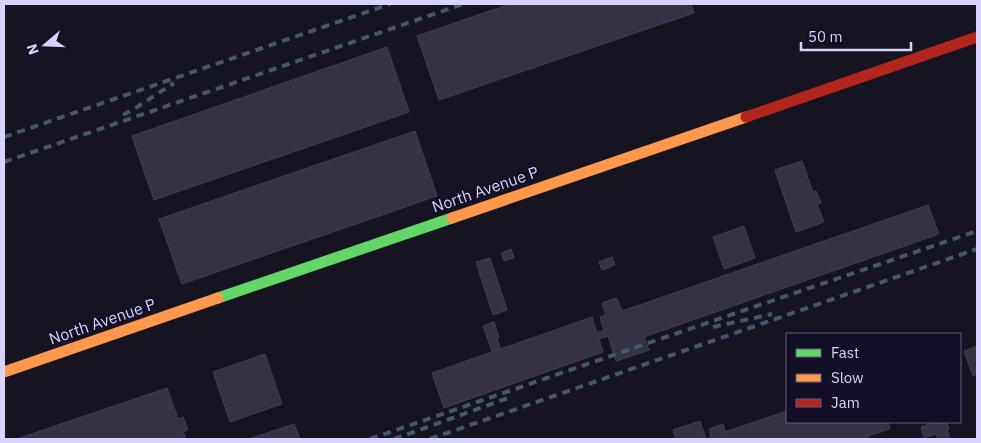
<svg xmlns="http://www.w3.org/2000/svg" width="981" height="443" font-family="'IBM Plex Sans',sans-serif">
  <rect width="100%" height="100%" fill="#161421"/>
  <path fill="#343243" stroke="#433f54" d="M510,4H691L694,13L439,100L417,36Z
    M387,47L409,112L154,200L132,136Z
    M415,131L437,196L182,284L159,219Z
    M802,161L813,192L816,191L821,203L817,204L824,222L796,232L775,170Z
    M928,205L939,234L644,337L649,350L616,361L608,336L599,339L603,352L444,408L432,373L592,317L597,333L604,330L600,317L606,315L602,303L617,298L622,311Z
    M744,226L755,258L724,269L713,237Z
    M511,249L514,258L504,261L501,253Z
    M612,257L615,265L602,270L599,262Z
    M490,258L507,310L493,315L476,262Z
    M494,322L499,338L497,339L500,348L492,351L483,326Z
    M977,346V374L973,376L964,351Z
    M265,354L282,404L230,422L213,372Z
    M167,388L178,419L183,417L188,430L183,432L186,439H17Z
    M787,411V422H888L890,429L868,436L869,439H706L711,437L709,429L723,424L725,432Z
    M700,421L706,439H676L673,430Z
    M935,422H946L949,429L947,430L950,439H938L936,434L924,438L921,427Z
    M294,424L300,439H249Z"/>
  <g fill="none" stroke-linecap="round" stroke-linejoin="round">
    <path stroke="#63d668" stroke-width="11" d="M218,298L452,218"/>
    <path stroke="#ff974d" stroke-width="11" d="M452,218L746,117
      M4,372L218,298"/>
    <path stroke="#b3261e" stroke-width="11" d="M746,117L977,37"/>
    <path stroke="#43596b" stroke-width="4" stroke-dasharray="8 6" stroke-linecap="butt" d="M123,115L134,109L174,83
      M4,137L390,4
      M4,162L463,4
      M713,327L772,314
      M370,439L657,340L977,231
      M394,439L511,397
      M430,439L977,249"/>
  </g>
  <g text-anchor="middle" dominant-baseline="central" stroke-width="4" stroke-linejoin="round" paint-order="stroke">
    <g font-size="16" fill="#d9d4ff" stroke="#130f26">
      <text transform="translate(485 189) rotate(-19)">North Avenue P</text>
      <text transform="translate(102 321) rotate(-19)">North Avenue P</text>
    </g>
  </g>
  <rect width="981" height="443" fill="none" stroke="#d9d4ff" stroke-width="10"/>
  <rect x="786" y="333" width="175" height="90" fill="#130f26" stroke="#625e7d"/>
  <rect x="796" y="349" width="25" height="8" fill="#63d668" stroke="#625e7d"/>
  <text x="831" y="358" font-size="15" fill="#d9d4ff">Fast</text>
  <rect x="796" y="374" width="25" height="8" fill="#ff974d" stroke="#625e7d"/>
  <text x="831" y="383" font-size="15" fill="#d9d4ff">Slow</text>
  <rect x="796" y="399" width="25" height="8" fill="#b3261e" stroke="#625e7d"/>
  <text x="831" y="408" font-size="15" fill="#d9d4ff">Jam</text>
  <g transform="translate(45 45) rotate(251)" stroke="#130f26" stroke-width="4" paint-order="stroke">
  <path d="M0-4L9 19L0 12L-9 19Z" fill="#d9d4ff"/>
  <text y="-8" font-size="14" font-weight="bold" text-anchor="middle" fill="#d9d4ff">N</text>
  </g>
  <path d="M801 42v8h110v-8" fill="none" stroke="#d9d4ff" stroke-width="2.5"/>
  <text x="808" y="42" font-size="15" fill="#d9d4ff" stroke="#130f26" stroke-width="4" paint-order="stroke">50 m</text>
</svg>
